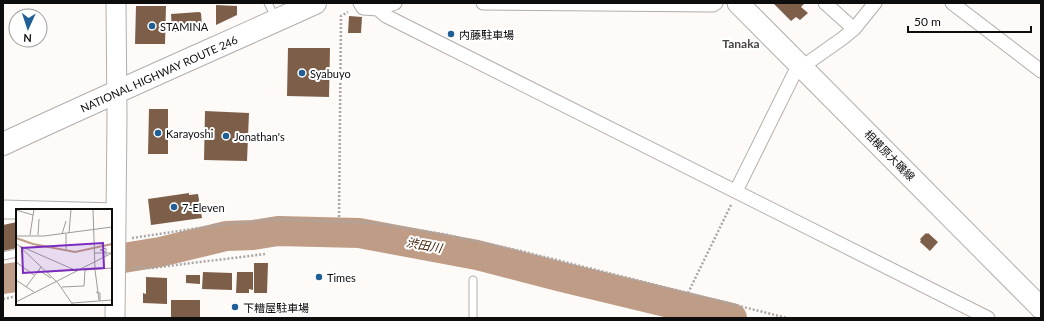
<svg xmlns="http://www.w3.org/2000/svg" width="1044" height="321" font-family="Lato,'Noto Sans JP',sans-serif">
  <rect width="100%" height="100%" fill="#fdfaf8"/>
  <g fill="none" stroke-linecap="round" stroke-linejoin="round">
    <path stroke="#bf9c85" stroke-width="30" d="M111,260L160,252L226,236L253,235L278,231L359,233L477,255L562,277L732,318
      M3,279L17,277"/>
  </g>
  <path fill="#7d5e48" d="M773,3H805L801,7L808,13L800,20L796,17L791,21Z
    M216,5L237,6V15L216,25Z
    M136,6H166L165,44H135Z
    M199,12L201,13L202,26H200L201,29L172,32L171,14Z
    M349,16L362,17L361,33H348Z
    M288,48H330L329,97L287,96Z
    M149,109H168V154H148Z
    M205,111L249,113L247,161L204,160Z
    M189,193V195L198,194L202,218L151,225L148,199Z
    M17,222V248L3,251V225Z
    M926,233L927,234L928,233L938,242L930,251L920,242L921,240L920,239Z
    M254,263H268L267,293H254Z
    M203,272L232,273V290L202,289Z
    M237,272H253V290L249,289V293H236Z
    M186,275H200V284L186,283Z
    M146,277L167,278V304L143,303V293L146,294Z
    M171,300H200V318H171Z"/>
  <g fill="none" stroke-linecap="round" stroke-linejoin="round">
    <g stroke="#b1aeac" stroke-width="9">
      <path id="lane" d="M268,3L276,19
        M3,215H17
        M3,256L17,253
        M473,318V280"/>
    </g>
    <g stroke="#b1aeac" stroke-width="15">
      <path id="street" d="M360,3L363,8L378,9L386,16L988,318
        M483,3L713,5L716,3
        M825,3L854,29
        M952,3L1041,71
        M378,9L395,3
        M802,67L843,38L854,29L875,3
        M736,191L799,64
        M3,207L116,210"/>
    </g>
    <g stroke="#b1aeac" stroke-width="21">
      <path id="secondary" d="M115,318L117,117L116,3"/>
    </g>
    <g stroke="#b1aeac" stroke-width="23">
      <path id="primary" d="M738,3L1041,308"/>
    </g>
    <g stroke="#b1aeac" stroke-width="24">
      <g id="highway">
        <path id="s1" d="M3,144C106,96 211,50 315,3"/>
      </g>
    </g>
    <path stroke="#a9a7a6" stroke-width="2.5" stroke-dasharray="2 2" stroke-linecap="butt" d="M339,221L341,16L348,12
      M132,238L219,225L276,219L374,223L443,234L521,251L787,318
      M132,268H152L265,254
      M688,293L731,205
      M3,299L17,296"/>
    <use href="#lane" stroke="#fff" stroke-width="7"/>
    <use href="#street" stroke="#fff" stroke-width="13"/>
    <use href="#secondary" stroke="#fff" stroke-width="19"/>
    <use href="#primary" stroke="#fff" stroke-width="21"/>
    <use href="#highway" stroke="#fff" stroke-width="22"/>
  </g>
  <g fill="#205f95" stroke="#fff" stroke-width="1.5">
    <circle cx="152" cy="26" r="4"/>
    <circle cx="451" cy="34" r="4"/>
    <circle cx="302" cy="73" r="4"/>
    <circle cx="158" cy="133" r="4"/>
    <circle cx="226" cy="136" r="4"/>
    <circle cx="174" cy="207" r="4"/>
    <circle cx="319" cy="277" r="4"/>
    <circle cx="235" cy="307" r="4"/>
  </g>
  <g text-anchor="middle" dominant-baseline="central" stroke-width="4" stroke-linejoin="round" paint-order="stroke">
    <g font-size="11" fill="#0e0d0d" stroke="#fff" text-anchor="start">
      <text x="160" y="26">STAMINA</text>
      <text x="459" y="34">内藤駐車場</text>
      <text x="310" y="73">Syabuyo</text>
      <text x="166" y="133">Karayoshi</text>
      <text x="234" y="136">Jonathan's</text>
      <text x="182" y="207">7-Eleven</text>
      <text x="327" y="277">Times</text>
      <text x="243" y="307">下糟屋駐車場</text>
    </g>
    <g font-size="11" fill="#0e0d0d" stroke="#fff">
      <text stroke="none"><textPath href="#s1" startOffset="171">NATIONAL HIGHWAY ROUTE 246</textPath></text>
      <text transform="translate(890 155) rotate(45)">相模原大磯線</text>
    </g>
    <g font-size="12" font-weight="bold" fill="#494745" stroke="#fff">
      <text x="741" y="43">Tanaka</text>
    </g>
    <g font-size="12" font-style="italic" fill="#422003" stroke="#fff">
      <text transform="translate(424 245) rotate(10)">渋田川</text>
    </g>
  </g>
  <g transform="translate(16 209)">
    <rect width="96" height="96" fill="#fdfaf8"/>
    <path fill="none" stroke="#bf9c85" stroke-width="2" d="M0,29L17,35L59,43L96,35"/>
    <path fill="none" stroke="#9d9b9a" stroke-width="1" d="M77,0L79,60M0,1L17,6M53,24L55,0M46,25L50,12M50,25V40M14,26L18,0M22,26L23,10M0,27H28L96,18M0,34L42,74L57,96M4,37L61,62M89,43L84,41L90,39V47M78,44H95M0,53L18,66M22,61L35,69M79,61L83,91M31,63L58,61M0,71L18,83M10,78L25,58M46,78L68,77L69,61L96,59M80,83L84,84V92M0,93L96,44M56,94L96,91"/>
    <path fill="#7b2cbf" fill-opacity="0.15" stroke="#7b2cbf" stroke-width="2" d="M87,34L88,59L7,64L6,39Z"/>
    <rect width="96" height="96" fill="none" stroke="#0e0d0d" stroke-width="2"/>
  </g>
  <rect width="1044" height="321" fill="none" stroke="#0e0d0d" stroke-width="8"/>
  <g transform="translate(28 28) rotate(183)"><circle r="19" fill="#ffffff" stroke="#9f9e9e"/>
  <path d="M0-3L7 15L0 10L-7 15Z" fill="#205f95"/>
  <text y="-6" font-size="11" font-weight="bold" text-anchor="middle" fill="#0e0d0d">N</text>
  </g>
  <path d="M908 26v6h123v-6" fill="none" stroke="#0e0d0d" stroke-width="2"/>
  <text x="914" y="26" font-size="12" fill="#0e0d0d" stroke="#ffffff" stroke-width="3" paint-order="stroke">50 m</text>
</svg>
